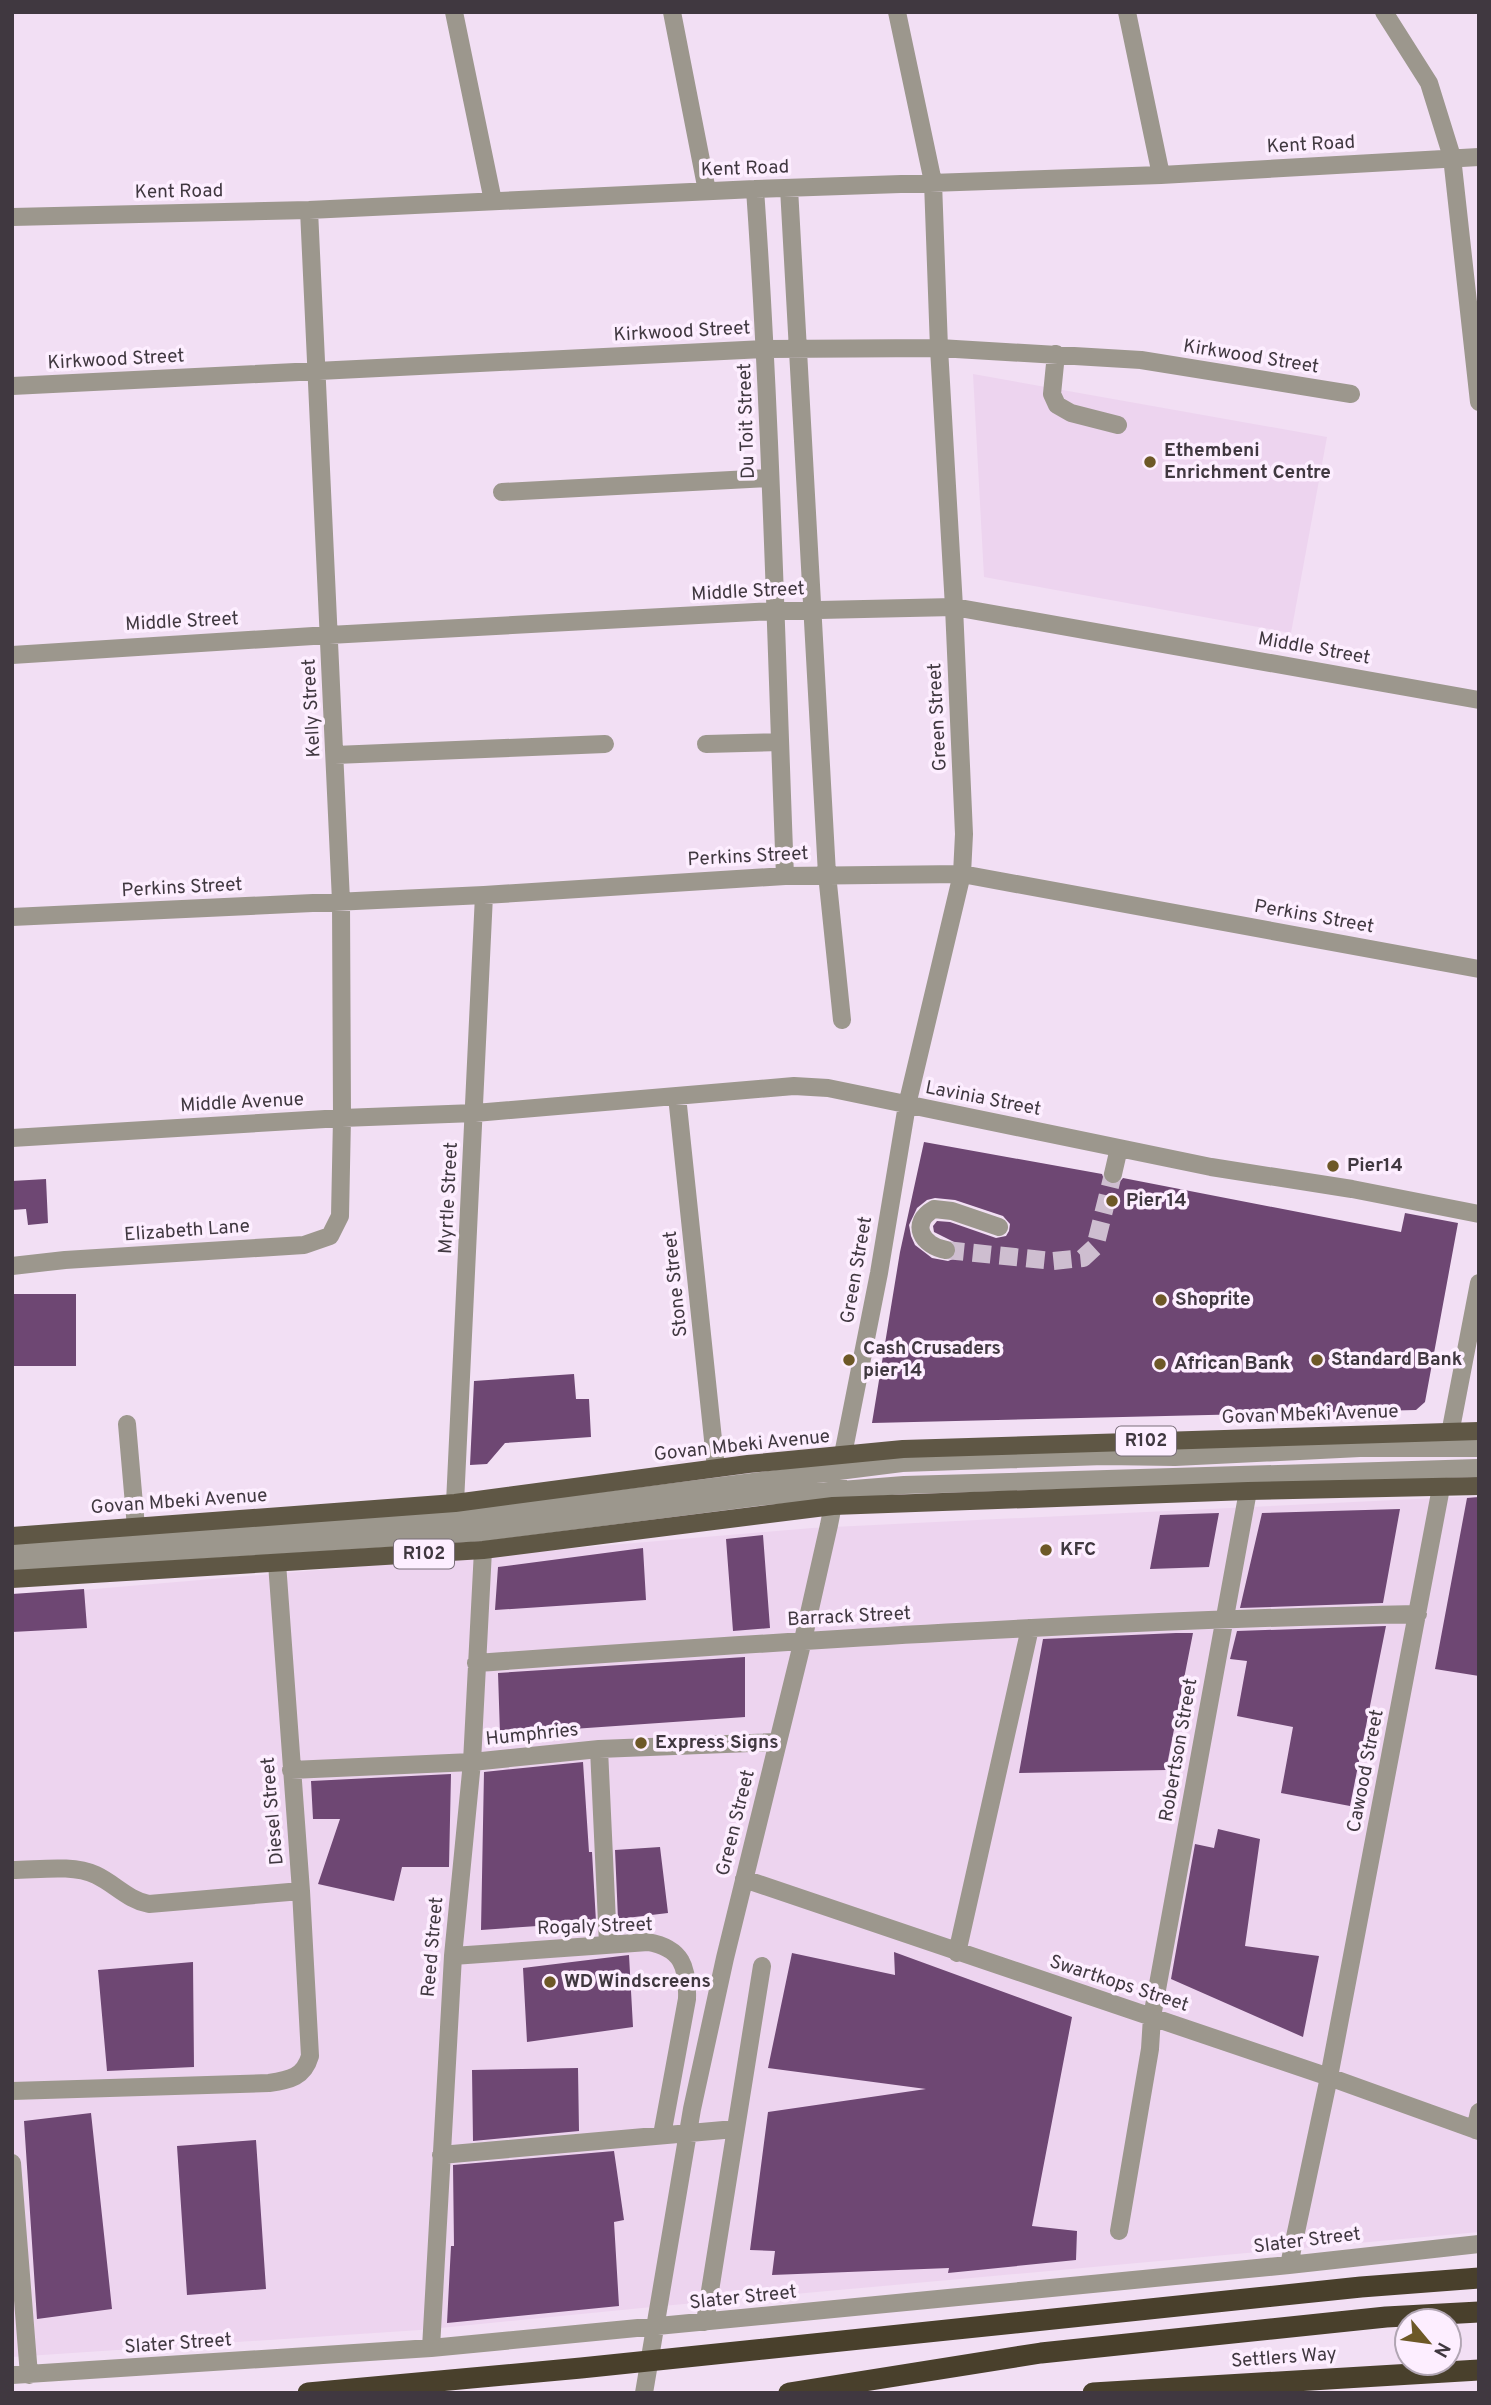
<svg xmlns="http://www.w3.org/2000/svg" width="1491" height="2405" font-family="Overpass,sans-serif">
  <rect width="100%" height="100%" fill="#f2dff4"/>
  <path fill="#edd4ef" d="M973,374L1327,437L1291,633L984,577Z
    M1479,1496V2232L662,2306L420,2330L12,2357V1596L812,1528Z"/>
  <path fill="#6e4773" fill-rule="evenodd" d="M924,1142L1102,1174L1105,1182L1111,1185H1117L1123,1178L1401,1232L1405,1213L1458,1223L1425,1402L1416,1410L872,1423L900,1252ZM935,1198L955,1200L1003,1216L1010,1224L1009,1231L1006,1236L996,1238L950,1222L937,1221L933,1226L934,1232L954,1242L957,1252L953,1259L948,1261L932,1258L915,1245L911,1236L909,1225L917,1208L927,1200Z
    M46,1179L48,1223L28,1225L26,1209L12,1210V1181Z
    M12,1294H76V1366H12Z
    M574,1374L576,1399H589L591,1437L505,1443L487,1464L470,1465L474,1381Z
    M1479,1497V1676L1435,1669L1467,1498Z
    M1400,1509L1383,1603L1240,1608L1262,1513Z
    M1219,1513L1209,1567L1150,1569L1160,1515Z
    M763,1535L770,1628L733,1631L726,1539Z
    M643,1548L646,1600L495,1610L498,1567Z
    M84,1589L87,1628L12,1632V1594Z
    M1386,1626L1350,1806L1281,1793L1293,1727L1237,1716L1247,1661L1230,1659L1237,1631Z
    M1176,1633H1193L1166,1770L1019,1773L1043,1639Z
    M745,1657V1717L500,1734L498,1673Z
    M583,1762L589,1852H592L596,1922L481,1930L484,1772Z
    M451,1774L449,1867H402L394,1901L318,1884L340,1819H313L311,1781Z
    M1218,1829L1260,1839L1245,1946L1319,1956L1303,2037L1171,1979L1195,1844L1214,1848Z
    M660,1847L668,1913L618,1919L615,1850Z
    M894,1952L1072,2017L1032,2226L1077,2231L1076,2260L948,2273L949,2268L772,2275L775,2251L750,2250L768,2112L926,2089L768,2068L792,1953L895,1975Z
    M629,1955L633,2027L527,2042L523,1968Z
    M193,1962L194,2067L107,2071L98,1970Z
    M578,2068L579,2131L473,2141L472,2070Z
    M91,2113L112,2309L37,2319L24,2121Z
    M256,2140L266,2289L187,2295L177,2146Z
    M614,2151L624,2220L614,2222L619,2306L447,2323L451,2246H454L453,2165Z"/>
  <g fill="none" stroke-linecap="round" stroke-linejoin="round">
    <path stroke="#cebed0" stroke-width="18" stroke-dasharray="18 9" stroke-linecap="butt" d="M946,1250L1053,1261L1083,1258L1095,1247L1113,1174"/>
    <path stroke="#9c978d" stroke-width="18" d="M454,12L493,201
      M672,12L707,191
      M1127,12L1161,175
      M1384,12L1429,83L1452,157L1479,402
      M789,188L827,874L842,1020
      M755,189C771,417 776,647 785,876
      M12,217L309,210L755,189L1161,175L1479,157
      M1056,354L1052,394L1057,405L1071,413L1118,425
      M12,386L766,349L939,348L1141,360L1351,394
      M502,492L770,478
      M12,655L329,635L774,611L954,607L1479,700
      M706,744L780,742
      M335,755L605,744
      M12,917L484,895L785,876L962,874L1479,969
      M677,1096L716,1468
      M12,1138L342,1118L475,1113L794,1086L828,1088L1211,1167L1352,1189L1479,1214
      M1113,1174L1119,1148
      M946,1250C922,1246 909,1223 934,1209L952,1211L999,1227
      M12,1266L65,1260L304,1245L330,1236L340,1216L342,1118L341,901L309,210
      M127,1424L136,1527
      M1448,1444L1479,1283
      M455,1503L484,895
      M12,1546L476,1517L902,1463L1104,1456L1175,1457L1360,1448H1479
      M12,1562L486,1532L766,1496L904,1485L1479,1468
      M476,1663C790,1641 1103,1620 1418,1614
      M599,1749L608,1944
      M291,1770L472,1762L599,1749L777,1742
      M12,1870C38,1870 72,1864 96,1875C115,1884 128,1900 149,1904L301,1891
      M744,1879L1329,2077L1479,2131
      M957,1953L1030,1628
      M453,1956L648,1942C682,1948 688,1967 687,1999L662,2135
      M12,2091L269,2083C290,2080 304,2077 310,2056L301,1891L277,1563
      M1475,2130L1479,2112
      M441,2155L735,2129
      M12,2163L29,2375
      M1119,2231L1150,2049L1152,2017L1248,1491
      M1289,2265L1329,2077L1444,1472
      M705,2322L762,1966
      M431,2348L453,1956L472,1762L483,1550
      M12,2375L431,2348L1289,2265L1479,2244
      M644,2393L692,2109L725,1958L803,1640L829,1525L879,1273L907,1105L962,874L964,834L954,607L939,348L933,182L897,12"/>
    <path stroke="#5f5745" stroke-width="18" d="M12,1536L455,1503L748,1464L903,1449L1479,1431
      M12,1579L483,1550L833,1506L1248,1491L1479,1486"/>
    <path stroke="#49402c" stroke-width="21" d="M308,2393L581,2368L1361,2287L1479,2278
      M789,2393L1041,2353L1386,2317L1479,2312
      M1093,2393L1479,2370"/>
  </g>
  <g fill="#6d5827" stroke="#fdeeff" stroke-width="2.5">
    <circle cx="1150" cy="462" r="7"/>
    <circle cx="1333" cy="1166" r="7"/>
    <circle cx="1112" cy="1201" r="7"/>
    <circle cx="1161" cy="1300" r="7"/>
    <circle cx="849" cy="1360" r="7"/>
    <circle cx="1317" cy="1360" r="7"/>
    <circle cx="1160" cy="1364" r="7"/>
    <circle cx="1046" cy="1550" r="7"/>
    <circle cx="641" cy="1743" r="7"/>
    <circle cx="550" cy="1982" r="7"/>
  </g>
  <g text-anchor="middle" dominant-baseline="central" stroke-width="7" stroke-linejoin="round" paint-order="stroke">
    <g fill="#fdeeff" stroke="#796f79" stroke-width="2">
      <rect x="1116" y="1426.5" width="60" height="29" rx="5"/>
      <rect x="394" y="1539.5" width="60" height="29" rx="5"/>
    </g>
    <g font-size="18" font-weight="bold" fill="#403840">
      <text x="1146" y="1441">R102</text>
      <text x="424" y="1554">R102</text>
    </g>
    <g font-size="19" fill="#403840" stroke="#fdeeff">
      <text transform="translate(1311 145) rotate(-3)">Kent Road</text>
      <text transform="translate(745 169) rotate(-2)">Kent Road</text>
      <text transform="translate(179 192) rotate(-1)">Kent Road</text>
      <text transform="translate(682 332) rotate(-3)">Kirkwood Street</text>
      <text transform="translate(1251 357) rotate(9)">Kirkwood Street</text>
      <text transform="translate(116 360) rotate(-3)">Kirkwood Street</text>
      <text transform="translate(747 421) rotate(-92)">Du Toit Street</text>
      <text transform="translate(748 592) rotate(-3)">Middle Street</text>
      <text transform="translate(182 622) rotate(-3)">Middle Street</text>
      <text transform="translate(1314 649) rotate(10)">Middle Street</text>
      <text transform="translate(312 708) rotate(-93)">Kelly Street</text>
      <text transform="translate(938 717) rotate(-93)">Green Street</text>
      <text transform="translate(748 857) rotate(-3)">Perkins Street</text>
      <text transform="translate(182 888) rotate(-3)">Perkins Street</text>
      <text transform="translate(1314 917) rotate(10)">Perkins Street</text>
      <text transform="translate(983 1099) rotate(11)">Lavinia Street</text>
      <text transform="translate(242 1103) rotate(-3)">Middle Avenue</text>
      <text transform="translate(449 1198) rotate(-87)">Myrtle Street</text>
      <text transform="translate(187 1231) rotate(-4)">Elizabeth Lane</text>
      <text transform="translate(857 1270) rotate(-80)">Green Street</text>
      <text transform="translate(676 1284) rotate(-96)">Stone Street</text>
      <text transform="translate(1310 1415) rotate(-2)">Govan Mbeki Avenue</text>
      <text transform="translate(742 1446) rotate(-6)">Govan Mbeki Avenue</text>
      <text transform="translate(179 1502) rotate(-4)">Govan Mbeki Avenue</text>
      <text transform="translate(849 1617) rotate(-3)">Barrack Street</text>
      <text transform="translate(532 1735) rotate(-6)">Humphries</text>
      <text transform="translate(1179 1750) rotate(-80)">Robertson Street</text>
      <text transform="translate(1366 1771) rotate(-79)">Cawood Street</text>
      <text transform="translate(273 1811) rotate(-95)">Diesel Street</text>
      <text transform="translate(736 1823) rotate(-76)">Green Street</text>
      <text transform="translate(595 1927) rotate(-2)">Rogaly Street</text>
      <text transform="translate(433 1947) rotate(-85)">Reed Street</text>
      <text transform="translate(1119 1984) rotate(18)">Swartkops Street</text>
      <text transform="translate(1307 2241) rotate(-7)">Slater Street</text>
      <text transform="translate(743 2298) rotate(-6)">Slater Street</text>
      <text transform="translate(178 2344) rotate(-4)">Slater Street</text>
      <text transform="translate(1284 2358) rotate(-4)">Settlers Way</text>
    </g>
    <g font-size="19" font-weight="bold" fill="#403840" stroke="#fdeeff" text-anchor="start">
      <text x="1164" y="451">Ethembeni<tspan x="1164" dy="22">Enrichment Centre</tspan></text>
      <text x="1347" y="1166">Pier14</text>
      <text x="1126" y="1201">Pier 14</text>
      <text x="1175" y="1300">Shoprite</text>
      <text x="863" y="1349">Cash Crusaders<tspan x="863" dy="22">pier 14</tspan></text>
      <text x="1331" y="1360">Standard Bank</text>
      <text x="1174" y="1364">African Bank</text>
      <text x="1060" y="1550">KFC</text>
      <text x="655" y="1743">Express Signs</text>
      <text x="564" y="1982">WD Windscreens</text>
    </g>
  </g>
  <rect width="1491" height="2405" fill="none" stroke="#403840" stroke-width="28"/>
  <g transform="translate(1428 2342) rotate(119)"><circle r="33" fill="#fdeeff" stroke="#b1a5b3" stroke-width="2"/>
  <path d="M0-5L12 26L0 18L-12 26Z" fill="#6d5827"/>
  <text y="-10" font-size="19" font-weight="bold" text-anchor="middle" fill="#403840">N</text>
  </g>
</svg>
